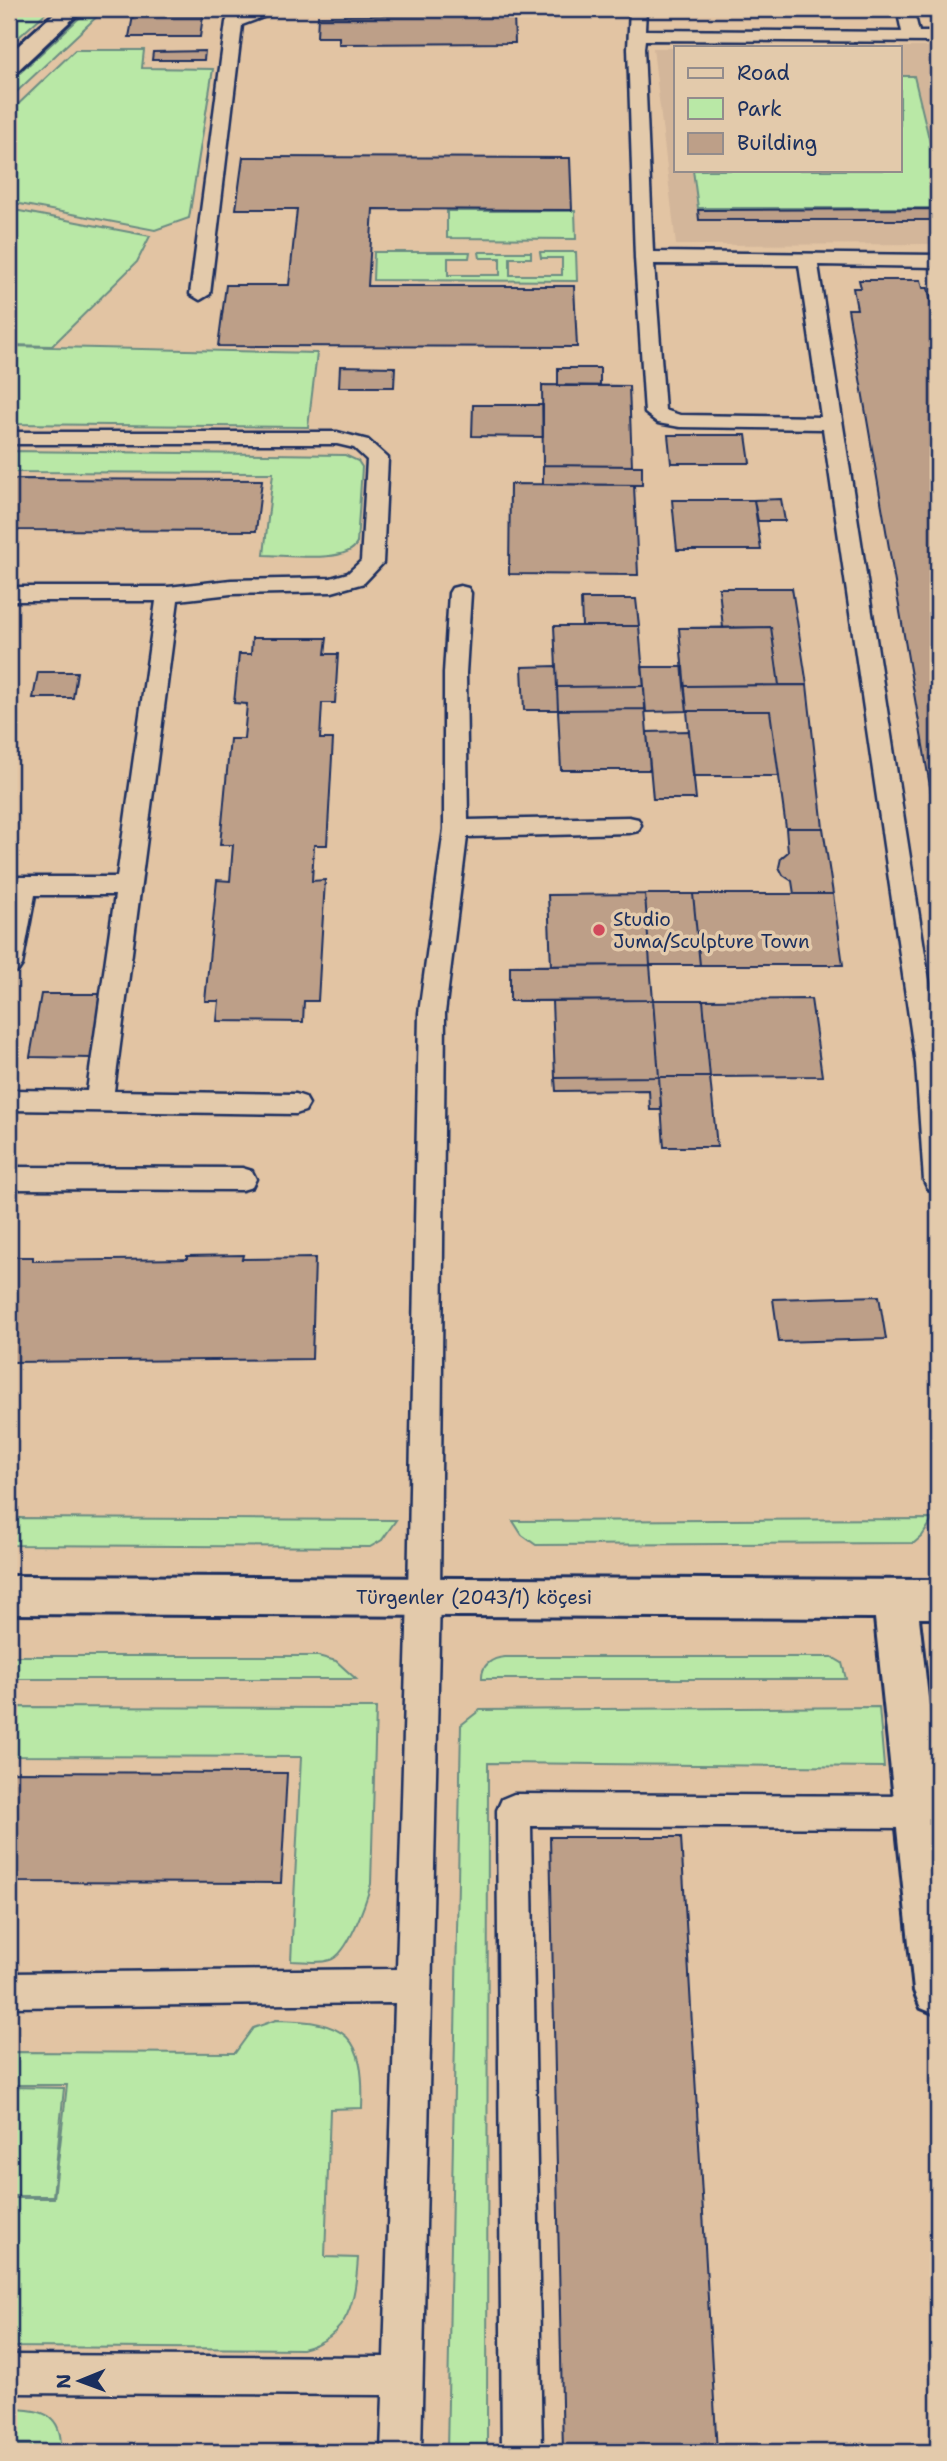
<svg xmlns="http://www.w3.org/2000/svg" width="947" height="2461" font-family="'Shantell Sans',sans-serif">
  <rect width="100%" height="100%" fill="#e2c4a3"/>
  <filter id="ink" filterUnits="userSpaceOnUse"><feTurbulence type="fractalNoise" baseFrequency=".0143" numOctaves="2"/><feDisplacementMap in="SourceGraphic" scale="14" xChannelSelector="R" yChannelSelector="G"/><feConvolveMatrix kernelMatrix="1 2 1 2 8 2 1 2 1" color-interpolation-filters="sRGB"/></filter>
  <g filter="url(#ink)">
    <path fill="#d3b69a" d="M900,47H938V244L676,245L653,48H676V170H900Z"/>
    <path fill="#b9e8a6" stroke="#6a8c82" stroke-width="2" d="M9,9H50L9,46Z
      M89,9H105L9,99V83Z
      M75,50H144L142,68L213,69L189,218L155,230L9,202V113Z
      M900,76H914L938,176V208H698L693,170H900Z
      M9,209L150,236L137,262L52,346L9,345Z
      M447,211H575L576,239L447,238Z
      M374,252H470L469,258H448V275H500V258H480L479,252H531V258H510V275H562V258H541L540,252H576L577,281L373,280Z
      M9,346L317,353L308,427L9,424Z
      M9,451L345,455L358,461L362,467L357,543C348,564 286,555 264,555L273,473L9,472Z
      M9,1518L396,1520L382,1540L370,1547L9,1545Z
      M933,1519L922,1536L914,1543L536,1545L522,1535L513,1521Z
      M9,1656H318L336,1661L356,1679H9Z
      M505,1657H832L842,1663L846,1679H482C481,1665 492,1658 505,1657Z
      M9,1707L376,1708L371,1884C366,1902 348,1955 330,1960C319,1964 303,1961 291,1961L301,1757L9,1756Z
      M879,1707L884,1767L488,1763L487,2452H447L461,1725L480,1710Z
      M276,2020C347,2021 365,2035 362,2108L330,2109L325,2257L358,2258C355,2301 350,2337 302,2349L9,2347V2198H54L67,2085H9V2052L235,2053L253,2028Z
      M9,2087L64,2088L53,2196H9Z
      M9,2409C42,2409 63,2413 61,2452H30L31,2445H9Z"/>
    <path fill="#bd9f88" stroke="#1b2f5e" stroke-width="2" d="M514,15L515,43L339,44V37H317L318,16Z
      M133,16H203L200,37H129Z
      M205,51L204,60H152L153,52Z
      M243,157L570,158L572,210L373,209L368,286H574L577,347L218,346L226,285H289L297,209H236Z
      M938,209V220H699L698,210Z
      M859,280H921L923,288H928L934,317H938V833L848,309H857L853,288H861Z
      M340,366L395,367L394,387H339Z
      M558,368H600V386H558Z
      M542,385L629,386L632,466L543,465Z
      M473,405H543V437L472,436Z
      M668,435H746L750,463H671Z
      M543,465L642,466V485L543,484Z
      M9,479L262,480L256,531L9,530Z
      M510,484L634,485L638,575L509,574Z
      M781,499L785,521H758L754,500Z
      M672,500H754L761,550H677Z
      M719,588H792L807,685H779L771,627L723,628Z
      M581,599H636L639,626H582Z
      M554,626H639L644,686L557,687Z
      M771,627L779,685L684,686L679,628Z
      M252,638H327L325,654H338L335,703H322L320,739H333L327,845H314L312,881L325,880L318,1001H304L303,1022L217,1021L219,1001H205L217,880L230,881L233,845H220L230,739H244L247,704L234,703L239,654H251Z
      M556,666L558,710H524L522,667Z
      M642,667H683L687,711L646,712Z
      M38,672H77L73,698H33Z
      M807,685L823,828H786L770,711H687L684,686Z
      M644,686L645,709L558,710L557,687Z
      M645,709L650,770H561L558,710Z
      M687,711H770L779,776H693Z
      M689,731L696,799H653L647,732Z
      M786,828H823L833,894H794L792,881L783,875L779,867L781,858L788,852Z
      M645,894L650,965L551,966L548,895Z
      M645,894H693L700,965H650Z
      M693,894H833L843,965H700Z
      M650,965L653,1000L510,1001V966Z
      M41,994H100L91,1058L30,1057Z
      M811,999L822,1076L710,1077L703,1000Z
      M653,1000L659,1077L555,1078L552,1001Z
      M653,1000H703L710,1077H659Z
      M659,1077L661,1110H650L649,1090L556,1091L555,1078Z
      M659,1077H710L717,1147H664Z
      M243,1255L242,1259L315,1258L312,1359L9,1362V1257H33V1261L187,1259V1256Z
      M879,1296L886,1339L779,1342L773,1299Z
      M9,1772L287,1773L281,1883L9,1882Z
      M550,1837H681L717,2452H563Z"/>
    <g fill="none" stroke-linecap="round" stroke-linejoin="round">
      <g stroke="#1b2f5e" stroke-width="5">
        <path id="lane" d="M254,9H276L274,13L242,25L210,294L200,300L190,294L226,22L228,18Z
          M630,9H646L645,30L902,32L897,9H913L919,32H938V42L645,40L644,48L653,252L938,255V267L818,265L938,1038V1192L928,1189L924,1181L916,1064L823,429L680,427L658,423L645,413L635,258L628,48ZM654,264L799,265L821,417L680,415L665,410Z
          M9,432H337L368,440L388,458L383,563L364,583L332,592L231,594L178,600L114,1091L296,1094L305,1097L309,1104L305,1111L296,1114L9,1110V1090L87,1091L115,895H35L22,965L18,971L9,974V877H117L156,601H9V587H168L231,580L331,578L348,573L361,561L367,460L354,448L337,444H9Z
          M460,586L468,588L471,593L466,673L468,820L629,817L638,819L641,825L638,831L629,833L467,837L445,1013L440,1596L421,2452H381L383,2395L9,2393V2355L384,2357L395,2003L9,2007V1973L397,1969L408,1596L419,1013L444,829V673L449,593L452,588Z
          M9,1167L242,1168L252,1171L256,1179L252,1187L242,1190L9,1189Z
          M514,1794L916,1796L928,1801L933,1812L928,1823L916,1828L531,1826L542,2452H502L497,1810L502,1799Z"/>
      </g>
      <g stroke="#1b2f5e" stroke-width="6">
        <path id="street" d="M59,9H83L17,71L9,73V54Z
          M9,1576L938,1580V1618H919L938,1786V2015L921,2008L914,1991L875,1618L9,1614Z"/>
      </g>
      <use href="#lane" fill="#e3caab" fill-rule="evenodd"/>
      <use href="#street" fill="#e3caab" fill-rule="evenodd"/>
    </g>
  </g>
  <circle fill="#d1495b" stroke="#e3caab" stroke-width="2.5" cx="599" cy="930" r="7"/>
  <g text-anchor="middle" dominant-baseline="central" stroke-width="7" stroke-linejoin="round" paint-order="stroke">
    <g font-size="19" fill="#1b2f5e" stroke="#e3caab" text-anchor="start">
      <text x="613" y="919">Studio<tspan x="613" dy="22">Juma/Sculpture Town</tspan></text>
    </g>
    <g font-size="19" fill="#1b2f5e" stroke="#e3caab">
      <text x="474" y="1597">Türgenler (2043/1) köçesi</text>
    </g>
  </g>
  <rect width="947" height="2461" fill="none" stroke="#e3caab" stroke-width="35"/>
  <rect x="18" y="18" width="912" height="2426" fill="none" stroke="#1b2f5e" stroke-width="2.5" filter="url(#ink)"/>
  <rect x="674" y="46" width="228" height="126" fill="#e3caab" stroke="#938c8c" stroke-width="2"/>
  <rect x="688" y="68" width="35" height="10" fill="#e3caab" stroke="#938c8c" stroke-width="2"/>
  <text x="737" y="80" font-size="21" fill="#1b2f5e">Road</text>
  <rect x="688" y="98" width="35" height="21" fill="#b9e8a6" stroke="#938c8c" stroke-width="2"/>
  <text x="737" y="116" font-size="21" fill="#1b2f5e">Park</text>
  <rect x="688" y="133" width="35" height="21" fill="#bd9f88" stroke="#938c8c" stroke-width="2"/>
  <text x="737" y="150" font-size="21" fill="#1b2f5e">Building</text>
  <g transform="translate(80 2381) rotate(269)" stroke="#e3caab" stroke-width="5" paint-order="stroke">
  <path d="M0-5L12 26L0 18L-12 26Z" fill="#1b2f5e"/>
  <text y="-10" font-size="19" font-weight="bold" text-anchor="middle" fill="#1b2f5e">N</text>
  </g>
</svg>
